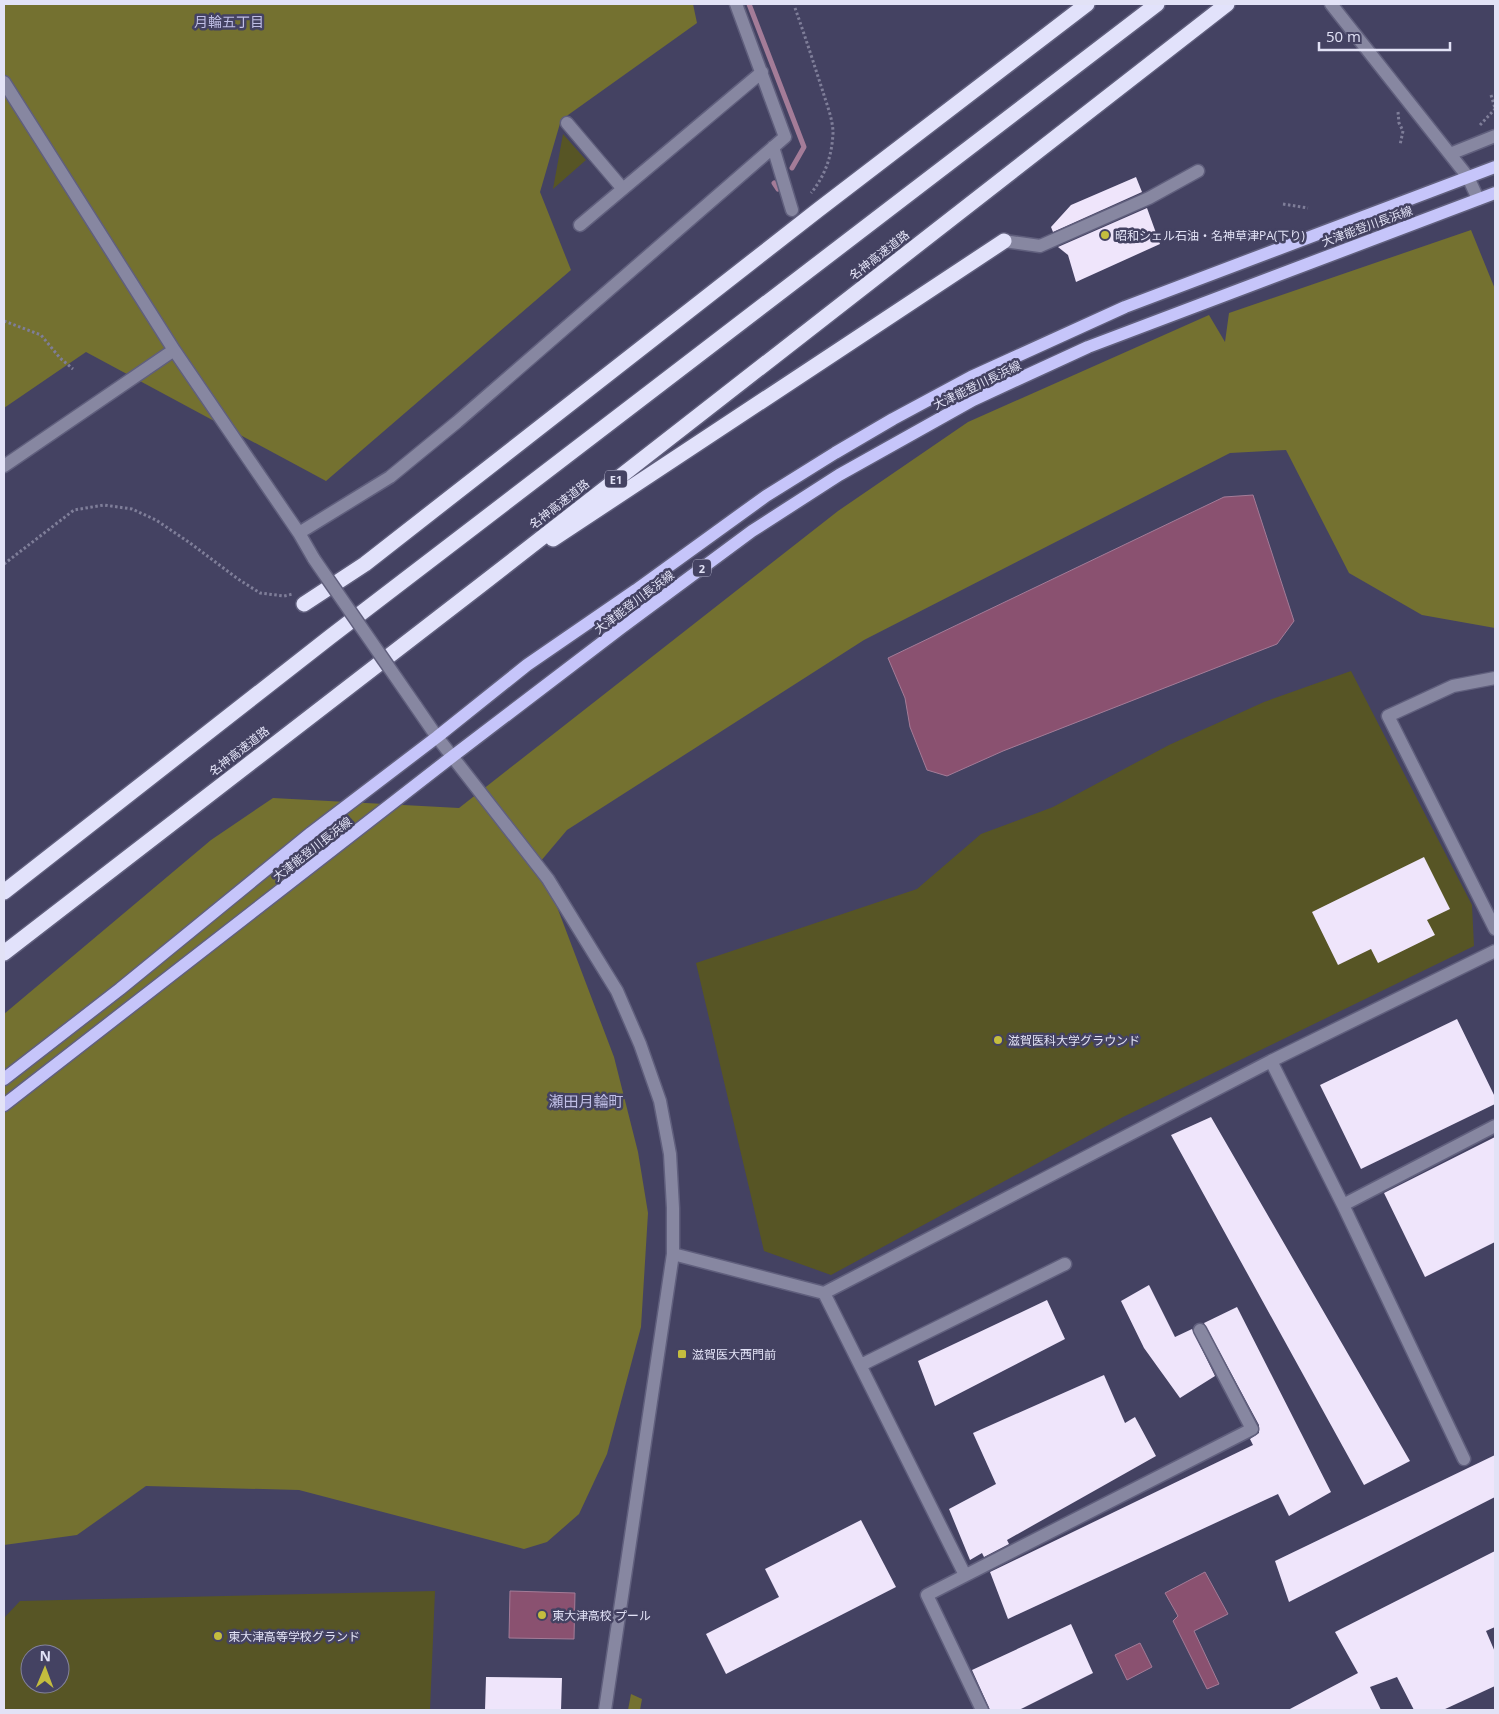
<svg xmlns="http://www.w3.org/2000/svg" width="1499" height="1714" font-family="'Open Sans','Noto Sans JP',sans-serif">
  <rect width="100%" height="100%" fill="#444262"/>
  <path fill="#575525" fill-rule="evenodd" d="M563,134L586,160L553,189Z
    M1351,671L1472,905L1474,946L1123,1117L831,1275L764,1251L696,963L917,889L981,834L1053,807L1169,745L1264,702Z
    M435,1591L430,1710H4V1618L20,1601ZM30,1654H60V1684H30Z"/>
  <path fill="#747130" d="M4,4H693L697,23L561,120L540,192L571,270L326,481L86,352L4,408Z
    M1471,230L1495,289V628L1422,615L1349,573L1286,450L1230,453L864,640L567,830L540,862L614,1057L638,1152L648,1213L641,1327L607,1454L579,1514L547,1542L524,1549L299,1490L146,1486L77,1535L4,1545V1014L211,840L273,798L459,808L838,511L968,422L1209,315L1225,342L1229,313Z
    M631,1694L642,1699L640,1710H628Z"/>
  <path fill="#8a5170" stroke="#a47c98" d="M1253,495L1294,621L1277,644L1003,751L947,776L927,770L910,727L905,698L888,658L1224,497Z
    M1205,1572L1228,1614L1194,1631L1219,1684L1207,1689L1173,1621L1178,1616L1165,1593Z
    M510,1591L575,1593L574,1639L509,1638Z
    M1140,1643L1152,1667L1127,1680L1115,1655Z"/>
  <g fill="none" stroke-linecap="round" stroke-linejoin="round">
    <path stroke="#a47c98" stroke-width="5" d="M749,4L804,147L792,168
      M774,183L778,189"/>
  </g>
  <path fill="#efe5fb" d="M1136,177L1142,192L1053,232L1051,227L1071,205Z
    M1147,208L1160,244L1076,282L1068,255L1058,247Z
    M1424,857L1450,909L1427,920L1435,935L1378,963L1371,949L1338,965L1312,912Z
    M1457,1019L1495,1097V1104L1361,1169L1320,1085Z
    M1211,1117L1410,1461L1364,1485L1171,1135Z
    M1495,1137V1242L1425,1277L1384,1193Z
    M1149,1285L1175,1337L1192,1329L1215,1376L1180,1398L1144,1348L1121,1301Z
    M1047,1300L1065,1339L935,1406L918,1361Z
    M1237,1307L1331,1492L1289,1516L1278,1494L1008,1619L990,1572L1253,1445L1250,1439L1259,1433V1425L1204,1323Z
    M1104,1375L1125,1423L1135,1417L1156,1456L1007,1540L1009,1544L984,1557L982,1553L970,1560L949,1509L996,1484L973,1433Z
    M1495,1455V1497L1289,1602L1275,1561Z
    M861,1520L896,1587L726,1674L706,1634L779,1597L765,1569Z
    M1495,1551V1627L1486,1631L1495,1652V1686L1443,1710H1414L1397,1677L1370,1687L1381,1710H1288L1358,1673L1335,1632Z
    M1071,1624L1093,1673L1019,1710H990L972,1670Z
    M486,1677L562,1678L561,1710H485Z"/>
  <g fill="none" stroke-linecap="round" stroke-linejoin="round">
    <g stroke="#605f7d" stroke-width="15">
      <path id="minor" d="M1331,4L1468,177L1478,199
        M4,82L174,350L299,533L314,559
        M567,123L623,189
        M773,147L792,210
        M1450,154L1495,136
        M580,225L762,72
        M1004,241L1040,246L1149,198L1198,171
        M4,466L174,350
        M299,533L390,477L457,422L785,137L736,4
        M1495,678L1453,686L1388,716L1495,929
        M415,705L437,737L548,879L617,991L640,1044L660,1101L670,1154L673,1208V1254L605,1710
        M1271,1061L1343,1205L1464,1459
        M1343,1205L1495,1126
        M673,1254L824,1293L1271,1061L1495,951
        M824,1293L965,1575
        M861,1365L1065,1264
        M982,1710L927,1595L1252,1429L1200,1330"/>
    </g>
    <g stroke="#605f7d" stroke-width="15">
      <path id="major" d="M4,1079L120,989L311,833L437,737L527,665L636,590L766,496L835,453L893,419L971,377L1125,307L1495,167
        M4,1105L453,756L621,628L752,531L839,475L973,400L1088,347L1495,193"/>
    </g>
    <g stroke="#605f7d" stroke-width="18">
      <path id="highway" d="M553,539L1004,241
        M304,604L365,564L818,210L1087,4
        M4,892L330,637L1157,4
        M4,953L481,585L1227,4"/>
    </g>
    <path stroke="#7f7e99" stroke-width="3" stroke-dasharray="2.5 2.5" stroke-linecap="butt" d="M795,8C805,36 814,64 823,92C827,105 833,120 833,133C832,156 825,176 811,193
      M1491,95L1495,108
      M1398,112L1399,123L1403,131L1400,145
      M1480,125L1495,109
      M1283,204L1308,208
      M4,321L41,335L60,358L73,369
      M4,564L74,510L104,505L132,509L156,520L190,543L238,579L260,593L284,596L293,594"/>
    <use href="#minor" stroke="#8787a1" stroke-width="12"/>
    <use href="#major" stroke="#c6c5fa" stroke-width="12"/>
    <use href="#highway" stroke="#e2e2fb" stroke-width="15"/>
    <g stroke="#605f7d" stroke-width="15" stroke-linecap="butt">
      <path id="minor-bridge" d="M314,559L415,705"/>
    </g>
    <use href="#minor-bridge" stroke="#8787a1" stroke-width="12"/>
  </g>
  <g fill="#c4bd3e" stroke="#444262" stroke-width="2">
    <circle cx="1105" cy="235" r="5"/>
    <circle cx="998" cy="1040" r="5"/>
    <rect x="677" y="1349" width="10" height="10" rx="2.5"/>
    <circle cx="542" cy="1615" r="5"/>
    <circle cx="218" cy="1636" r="5"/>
  </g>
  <g text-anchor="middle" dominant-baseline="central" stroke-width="5" stroke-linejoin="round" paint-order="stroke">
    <g fill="#444262" stroke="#b3b2ca" stroke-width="1">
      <rect x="605" y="470.5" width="22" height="17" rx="4"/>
      <rect x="693" y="559.5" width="18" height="17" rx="4"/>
    </g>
    <g font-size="11" font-weight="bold" fill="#e2e2f6">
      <text x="616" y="479">E1</text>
      <text x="702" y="568">2</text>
    </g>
    <g font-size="12" fill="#e2e2f6" stroke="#444262">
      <text transform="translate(1367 226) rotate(-20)">大津能登川長浜線</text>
      <text transform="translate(879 255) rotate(-38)">名神高速道路</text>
      <text transform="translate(977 385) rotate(-26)">大津能登川長浜線</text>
      <text transform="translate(559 504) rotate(-38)">名神高速道路</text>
      <text transform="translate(634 602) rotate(-37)">大津能登川長浜線</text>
      <text transform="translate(239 751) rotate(-38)">名神高速道路</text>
      <text transform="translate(312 849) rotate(-38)">大津能登川長浜線</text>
    </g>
    <g font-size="12" fill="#e2e2f6" stroke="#444262" text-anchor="start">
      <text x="1115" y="235">昭和シェル石油・名神草津PA(下り)</text>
      <text x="1008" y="1040">滋賀医科大学グラウンド</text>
      <text x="692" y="1354">滋賀医大西門前</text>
      <text x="552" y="1615">東大津高校 プール</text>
      <text x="228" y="1636">東大津高等学校グランド</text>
    </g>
    <g font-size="14" fill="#bfbee5" stroke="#444262">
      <text x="229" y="21">月輪五丁目</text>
    </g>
    <g font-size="15" fill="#bfbee5" stroke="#444262">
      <text x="586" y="1101">瀬田月輪町</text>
    </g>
  </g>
  <rect width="1499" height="1714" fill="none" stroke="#e2e2f6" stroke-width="10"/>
  <g transform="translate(45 1669) rotate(1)"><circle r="24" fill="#444262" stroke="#83829d"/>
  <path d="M0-4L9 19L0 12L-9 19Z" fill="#c4bd3e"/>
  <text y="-8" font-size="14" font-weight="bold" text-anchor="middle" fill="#e2e2f6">N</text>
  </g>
  <path d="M1319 42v8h131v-8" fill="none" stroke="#e2e2f6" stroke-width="2.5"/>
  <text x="1326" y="42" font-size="15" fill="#e2e2f6" stroke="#444262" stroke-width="4" paint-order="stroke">50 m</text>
</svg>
